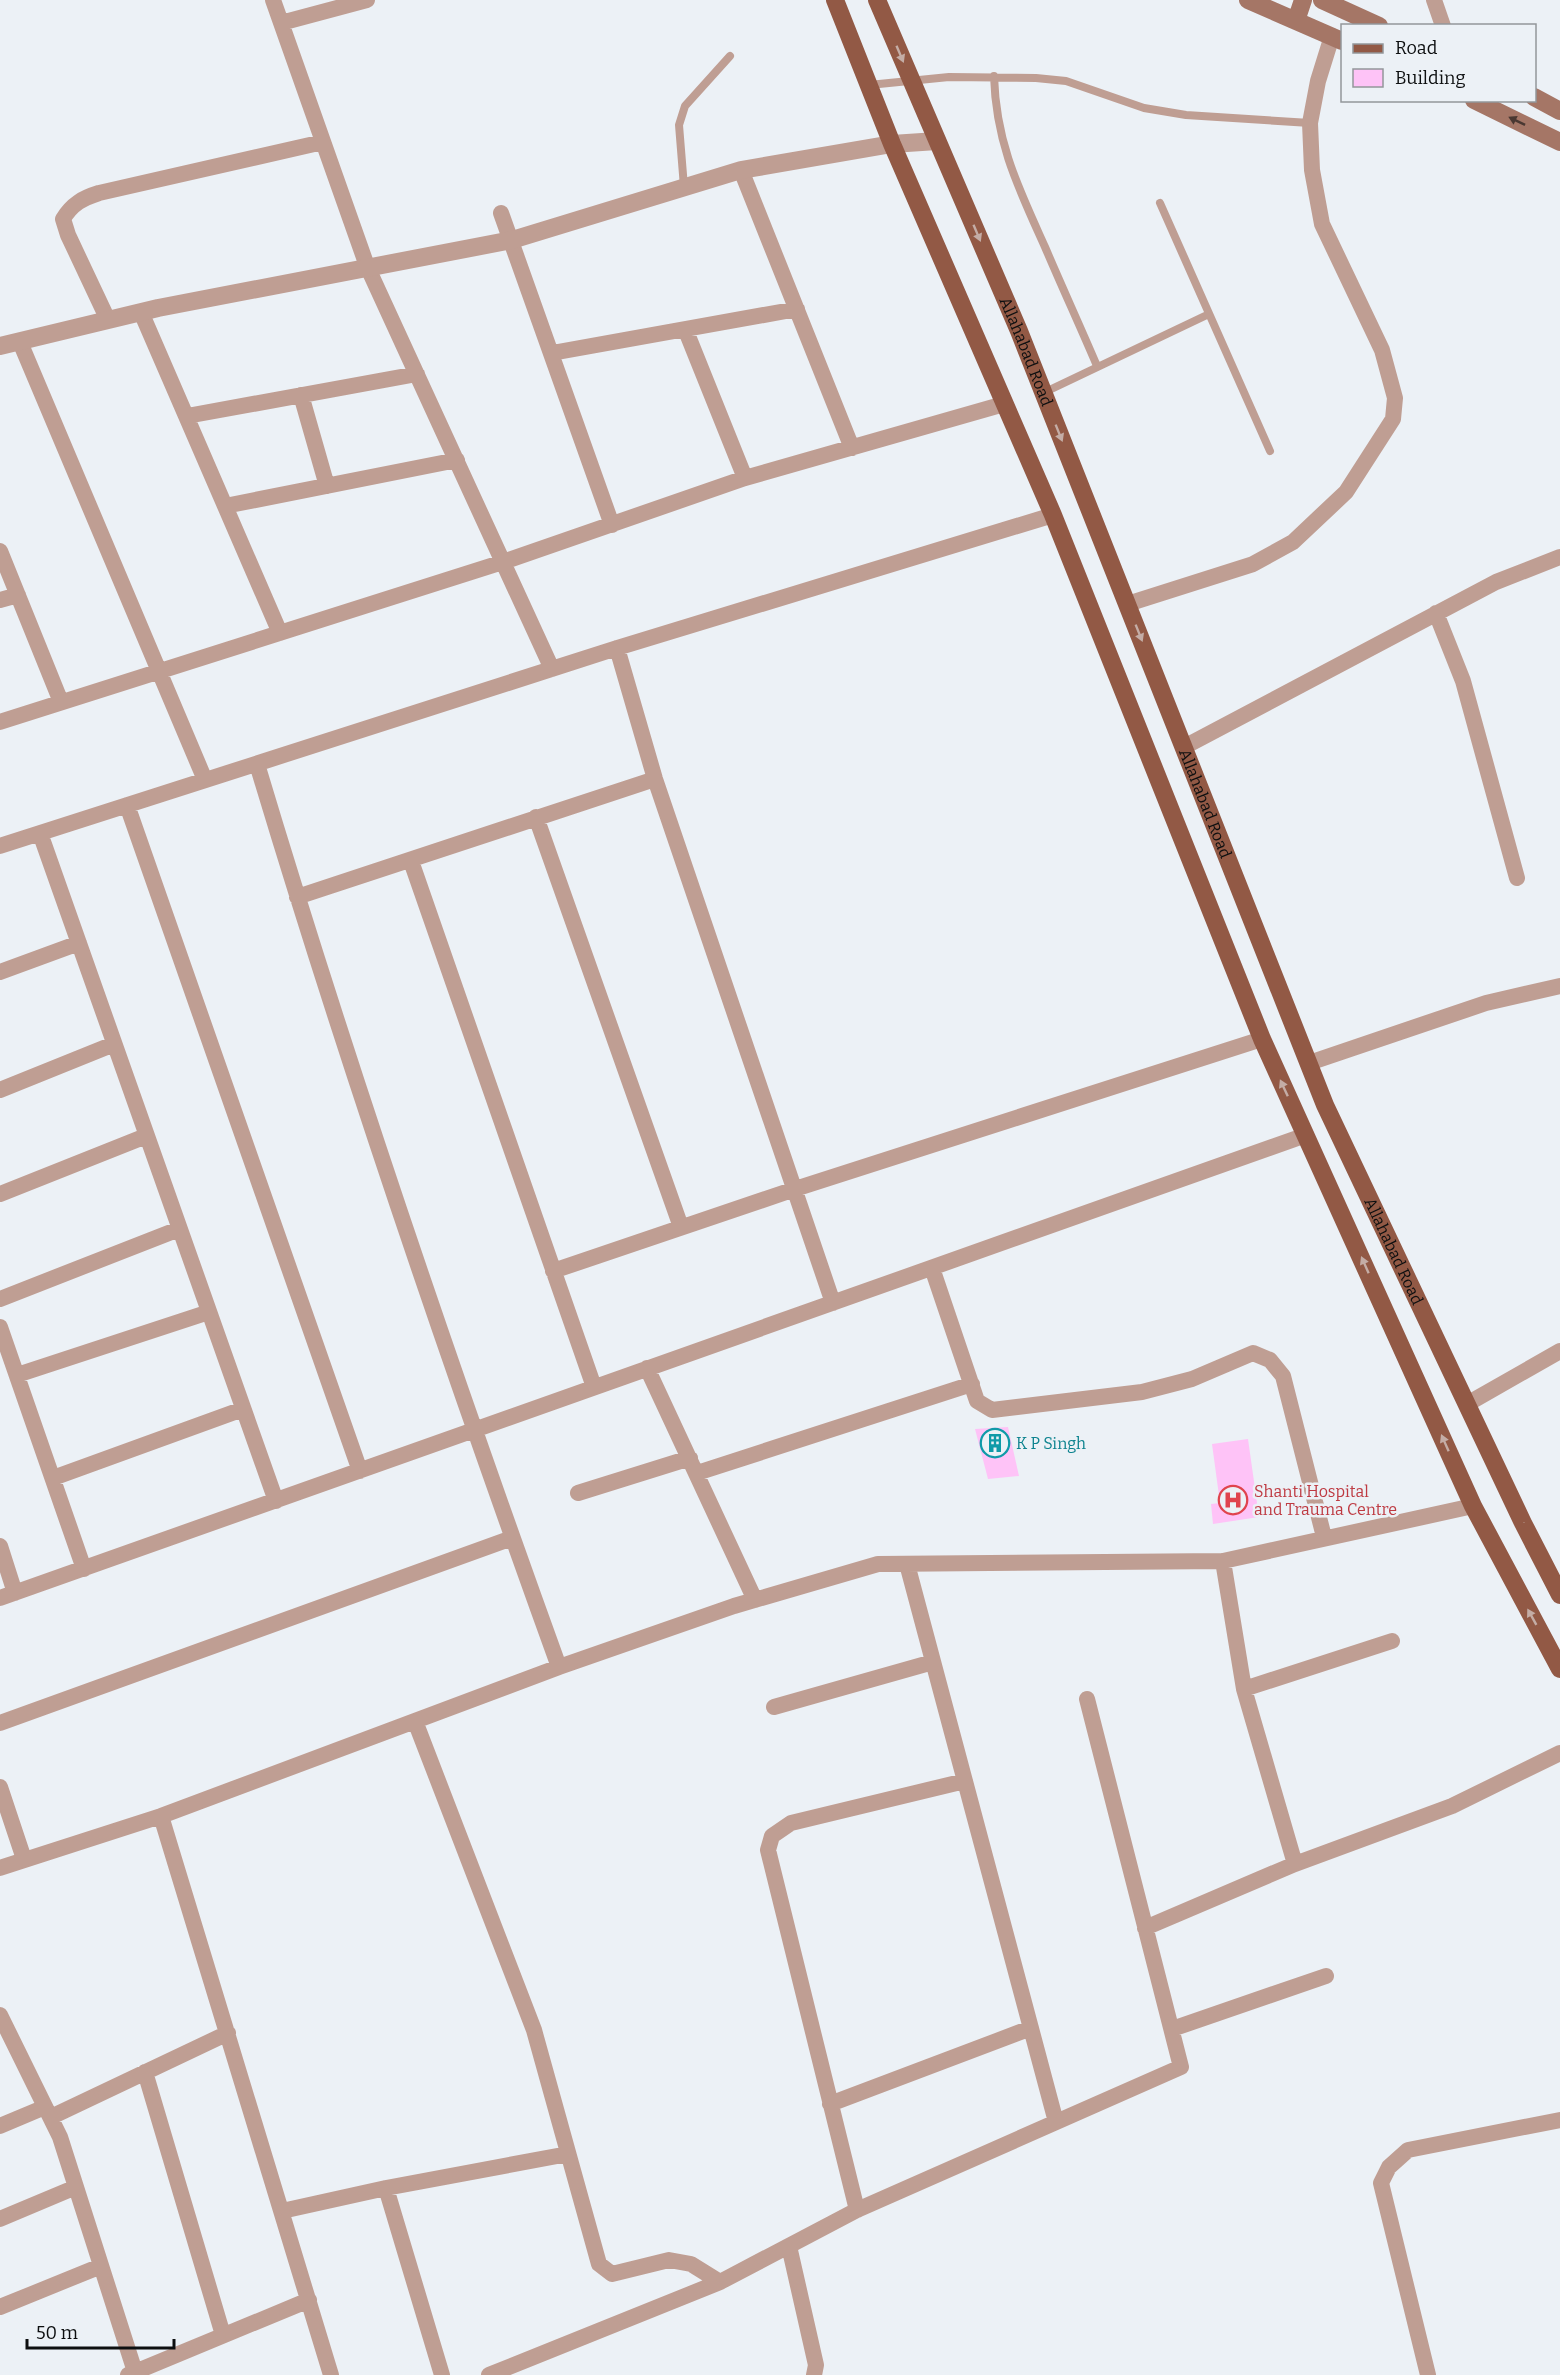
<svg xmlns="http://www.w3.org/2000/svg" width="1560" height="2375" font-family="Bitter,serif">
  <rect width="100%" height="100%" fill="#ecf1f6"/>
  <path fill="#fec3f7" d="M1008,1427L1019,1476L988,1479L975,1429Z
    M1248,1439L1259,1517L1213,1524L1211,1504L1220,1503L1212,1444Z"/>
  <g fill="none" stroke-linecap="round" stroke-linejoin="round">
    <path stroke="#bf9e93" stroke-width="8" d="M994,76C996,143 1018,187 1045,247C1062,287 1080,326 1097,366
      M869,85L949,77L1036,78L1066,81L1144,108L1186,115L1310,123
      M684,187L679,125L685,106L730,56
      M1160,203L1270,451
      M1043,393L1209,314"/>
    <path stroke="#bf9e93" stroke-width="16" d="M273,0L367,266L552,669
      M1434,0L1443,26
      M281,23L367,0
      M741,170L852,448
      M501,213L612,525
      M141,312L280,633
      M108,320L68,235L63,219C72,204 83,198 99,193L323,142
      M686,331L745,478
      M20,342L205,780
      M552,353L797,309
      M301,395L327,486
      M187,416L417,374
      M225,506L457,460
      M0,551L61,702
      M0,600L18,595
      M1127,604L1253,564L1293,542L1346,492L1393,419L1395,398L1382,350L1322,224L1312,170L1310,123L1318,81L1332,36
      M1436,613L1463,681L1517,878
      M617,648L655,779L833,1303
      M0,722L503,562L745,478L1004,404
      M1184,747L1496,582L1560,557
      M257,764C348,1068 451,1368 559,1667
      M127,805L360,1471
      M536,817L681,1227
      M40,833L276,1501
      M0,846L617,648L1053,515
      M411,861L594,1387
      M297,897L655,779
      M0,972L79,943
      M1309,1063L1486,1003L1560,986
      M0,1090L114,1044
      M0,1194L146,1136
      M932,1268L977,1401L992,1410L1142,1392L1192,1379L1253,1353L1270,1360L1283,1376L1324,1537
      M553,1271L795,1189L1262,1039
      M0,1299L179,1229
      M0,1327L84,1569
      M647,1368L755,1600
      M17,1375L209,1312
      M1467,1404L1560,1351
      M697,1473L972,1384
      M53,1478L243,1409
      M578,1493L690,1458
      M0,1546L15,1593
      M1223,1561L1244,1689L1295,1864
      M907,1564L1056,2122
      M0,1598L1306,1135
      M1244,1689L1392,1641
      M774,1707L933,1662
      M415,1721L534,2030L599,2264L612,2274L669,2260L691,2264L720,2282
      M0,1723L512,1538
      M0,1787L24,1859
      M161,1816L331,2375
      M0,1868L161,1816L559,1667L734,1606L878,1564L1223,1561L1473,1506
      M1145,1928L1295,1864L1452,1806L1560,1753
      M0,2015L60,2137L136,2375
      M1172,2029L1326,1976
      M145,2072L223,2335
      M830,2104L1031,2028
      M51,2117L228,2033
      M0,2126L45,2107
      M386,2188L442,2375
      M857,2210L768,1850L772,1836L791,1823L965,1781
      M282,2211L386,2188L568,2154
      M0,2219L76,2187
      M789,2246L816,2365L814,2375
      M0,2307L101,2266
      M128,2375L309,2300
      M489,2375L720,2282L857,2210L1181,2067L1087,1699
      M1428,2375L1381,2183L1389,2167L1408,2150L1560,2120"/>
    <path stroke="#bf9e93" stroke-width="18" d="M0,346L158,308L512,240L741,170L892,144L937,141"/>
    <path stroke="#a57666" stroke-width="18" d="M1248,0L1342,41
      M1322,0L1379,26
      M1296,21L1303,0
      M1534,97L1560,111
      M1474,100L1560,142"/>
    <g stroke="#925945" stroke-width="18">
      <path d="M835,0L892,144L1053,515L1262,1039L1473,1506L1560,1669"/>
      <path id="s1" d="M877,0L1019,331L1325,1105L1523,1523L1560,1595"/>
    </g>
  </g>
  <defs><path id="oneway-solid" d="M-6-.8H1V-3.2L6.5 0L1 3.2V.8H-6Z" transform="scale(1.5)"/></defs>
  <g fill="#c4ada6">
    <use href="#oneway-solid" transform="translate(900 54) rotate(67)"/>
    <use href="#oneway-solid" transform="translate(977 233) rotate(67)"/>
    <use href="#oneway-solid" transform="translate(1059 433) rotate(68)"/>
    <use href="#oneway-solid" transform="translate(1139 633) rotate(68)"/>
    <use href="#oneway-solid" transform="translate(1284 1088) rotate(-115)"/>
    <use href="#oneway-solid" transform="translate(1365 1265) rotate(-114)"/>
    <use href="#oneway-solid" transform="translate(1445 1443) rotate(-114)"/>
    <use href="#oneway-solid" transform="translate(1532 1617) rotate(-119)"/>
  </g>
  <use fill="#4a3832" href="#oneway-solid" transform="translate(1517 121) rotate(-154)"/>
  <defs>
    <g id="building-ring" transform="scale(1.5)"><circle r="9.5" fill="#ecf1f6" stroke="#0f9aa8" stroke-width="1.5"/><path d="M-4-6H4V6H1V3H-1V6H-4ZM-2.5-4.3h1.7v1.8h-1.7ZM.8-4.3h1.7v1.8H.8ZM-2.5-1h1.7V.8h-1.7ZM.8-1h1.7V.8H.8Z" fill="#0f9aa8"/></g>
    <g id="hospital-ring" transform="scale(1.5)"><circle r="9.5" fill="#ecf1f6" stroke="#e0444e" stroke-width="1.5"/><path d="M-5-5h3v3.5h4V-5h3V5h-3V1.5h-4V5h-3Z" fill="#e0444e"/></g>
  </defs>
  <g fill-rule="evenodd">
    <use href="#building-ring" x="995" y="1443"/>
    <use href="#hospital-ring" x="1233" y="1500"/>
  </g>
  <g text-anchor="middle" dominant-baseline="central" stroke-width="5" stroke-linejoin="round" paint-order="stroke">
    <g font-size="16" fill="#0d0f10" stroke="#ecf1f6">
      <text stroke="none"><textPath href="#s1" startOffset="382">Allahabad Road</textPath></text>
      <text stroke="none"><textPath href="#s1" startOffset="868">Allahabad Road</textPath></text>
      <text stroke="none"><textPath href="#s1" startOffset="1354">Allahabad Road</textPath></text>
    </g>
    <g font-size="16" fill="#0d838f" stroke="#ecf1f6" text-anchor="start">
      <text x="1016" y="1443">K P Singh</text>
    </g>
    <g font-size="16" fill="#be3a42" stroke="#ecf1f6" text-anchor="start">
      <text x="1254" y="1491">Shanti Hospital<tspan x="1254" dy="18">and Trauma Centre</tspan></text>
    </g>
  </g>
  <rect x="1341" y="24" width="195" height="78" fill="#ecf1f6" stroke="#93979a" stroke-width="1.5"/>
  <rect x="1353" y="44" width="30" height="9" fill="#925945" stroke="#93979a" stroke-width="1.5"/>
  <text x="1395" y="54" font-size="18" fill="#0d0f10">Road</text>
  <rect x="1353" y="69" width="30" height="18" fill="#fec3f7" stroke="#93979a" stroke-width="1.5"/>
  <text x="1395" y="84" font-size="18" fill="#0d0f10">Building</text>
  <path d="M27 2339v9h147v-9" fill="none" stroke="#0d0f10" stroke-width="3"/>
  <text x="36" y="2339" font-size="18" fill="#0d0f10" stroke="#ecf1f6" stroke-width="4.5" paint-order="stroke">50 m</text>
</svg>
